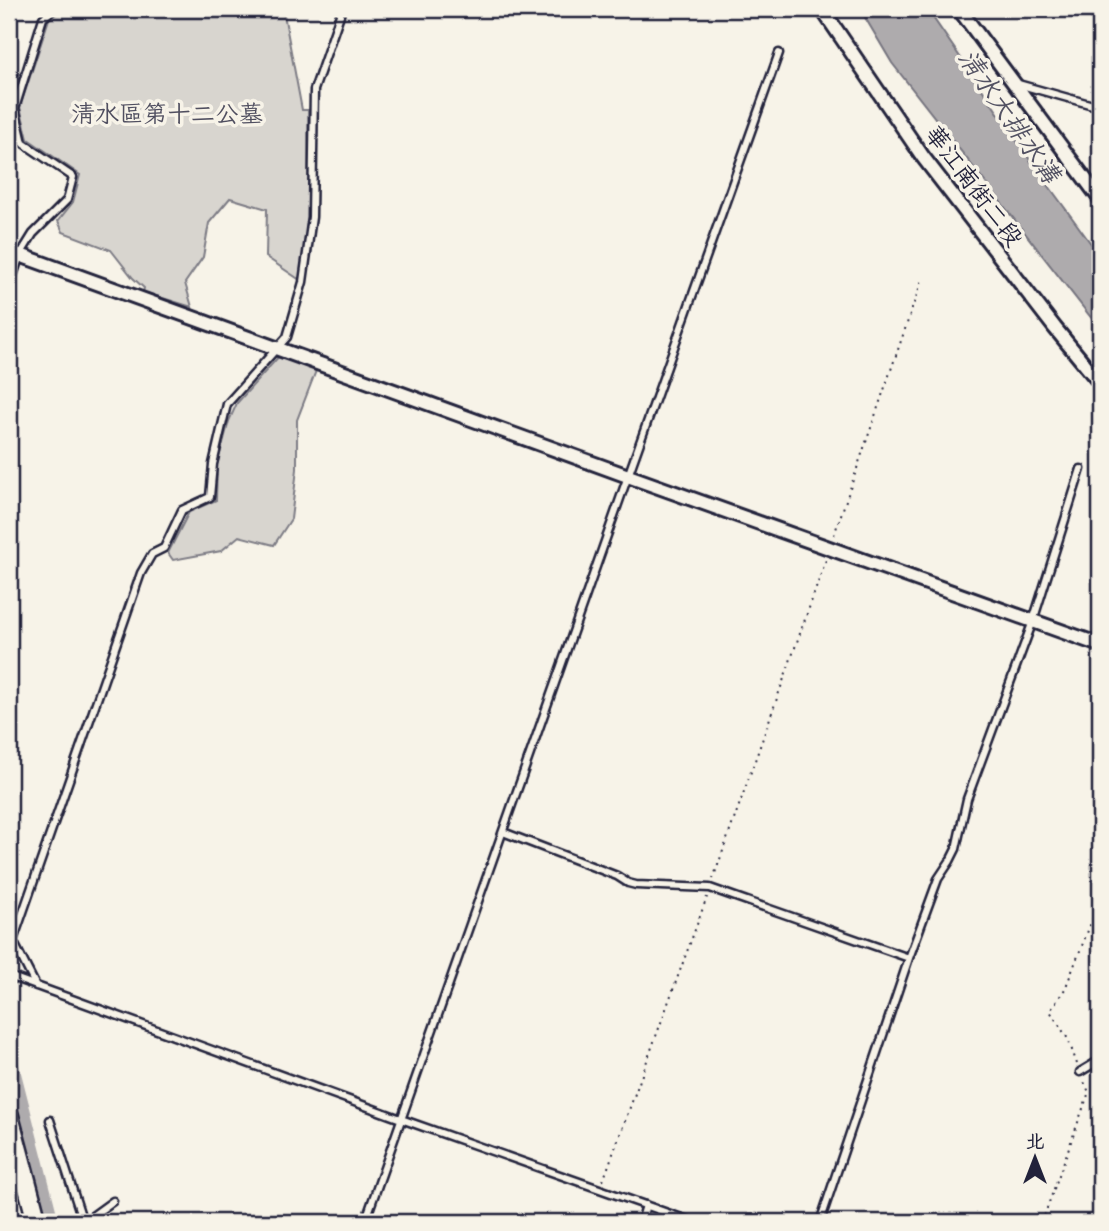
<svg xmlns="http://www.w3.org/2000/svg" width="1109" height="1231" font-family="Caveat,'LXGW WenKai TC',sans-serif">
  <rect width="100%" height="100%" fill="#f7f3e8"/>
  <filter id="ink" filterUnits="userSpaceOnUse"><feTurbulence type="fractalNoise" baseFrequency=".0143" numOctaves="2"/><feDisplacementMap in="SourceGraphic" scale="14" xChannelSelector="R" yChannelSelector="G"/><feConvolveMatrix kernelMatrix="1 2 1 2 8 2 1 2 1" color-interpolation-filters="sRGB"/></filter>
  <g filter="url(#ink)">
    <path fill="#d8d5cf" stroke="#7d7c85" stroke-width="2" d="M115,9H283L302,110H308L309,216L300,280L266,257L267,209L230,198L209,223L203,257L185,283L192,307L143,292L144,288L133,278L111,250L63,232L58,221L73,202L80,175L28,139L20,107L49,19L60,11L112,13Z
      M281,354L317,368L297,420V469L291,519L274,545L239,536L221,551L173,560L168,553L189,512L216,500L217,465L229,421L237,403Z"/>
    <path fill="#aeabad" stroke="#76747f" stroke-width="2" d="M860,9H927L967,67L1032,163L1100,256V329L892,63Z"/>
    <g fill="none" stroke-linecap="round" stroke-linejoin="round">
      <path stroke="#aeabad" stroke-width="12" d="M9,1050L53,1222"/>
      <g stroke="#22223b" stroke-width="11">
        <path id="lane" d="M1018,84L1100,107
          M9,288L20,255L33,234L67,200L73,177L23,143L15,108L43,18L54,9
          M503,832L617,876L628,883L636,885L710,888L909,958
          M9,933L36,986
          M13,941L141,573L152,554L164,548L182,510L210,497L213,464L227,404L287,337L303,282L312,217L314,90L342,9
          M9,976L401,1119L693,1222
          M1080,1072L1100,1060
          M50,1120L83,1222
          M84,1222L113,1201
          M365,1222L628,476L779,53
          M641,1222L646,1205
          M820,1222L909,958L938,879L950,861L956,849L967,799L1033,621L1081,469"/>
      </g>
      <g stroke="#22223b" stroke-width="18">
        <path id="street" d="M822,9L923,157L1055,328L1100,383
          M959,9L1100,199
          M20,255L628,476L1100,645"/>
      </g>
      <g stroke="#22223b" stroke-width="23">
        <path id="secondary" d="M9,1116L37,1222"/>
      </g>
      <path stroke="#22223b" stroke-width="2" stroke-dasharray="2 5" stroke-linecap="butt" d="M834,535L922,280
        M713,879L826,560
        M1077,1064L1068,1039L1050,1011L1065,989L1100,900
        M603,1181L707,897
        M1042,1222L1089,1092L1084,1082"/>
      <use href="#lane" stroke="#f7f3e8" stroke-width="6"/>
      <use href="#street" stroke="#f7f3e8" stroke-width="12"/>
      <use href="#secondary" stroke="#f7f3e8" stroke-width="18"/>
    </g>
  </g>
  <g text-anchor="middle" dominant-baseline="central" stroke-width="7" stroke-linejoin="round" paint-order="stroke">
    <g font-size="24" fill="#504f60" stroke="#f7f3e8">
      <text x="167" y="114">清水區第十二公墓</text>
    </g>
    <g font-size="24" fill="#22223b" stroke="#f7f3e8">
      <text transform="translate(974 186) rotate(53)">華江南街二段</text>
    </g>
    <g font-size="26" font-style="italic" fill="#535263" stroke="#f7f3e8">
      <text transform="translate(1009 116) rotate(55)">清水大排水溝</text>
    </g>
  </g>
  <rect width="1109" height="1231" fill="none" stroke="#f7f3e8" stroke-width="35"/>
  <rect x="18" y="18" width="1074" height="1196" fill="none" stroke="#22223b" stroke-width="2.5" filter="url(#ink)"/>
  <g transform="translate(1035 1158)" stroke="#f7f3e8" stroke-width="5" paint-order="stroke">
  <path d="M0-5L12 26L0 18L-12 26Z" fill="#22223b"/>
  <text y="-10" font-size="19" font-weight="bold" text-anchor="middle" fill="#22223b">北</text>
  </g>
</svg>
